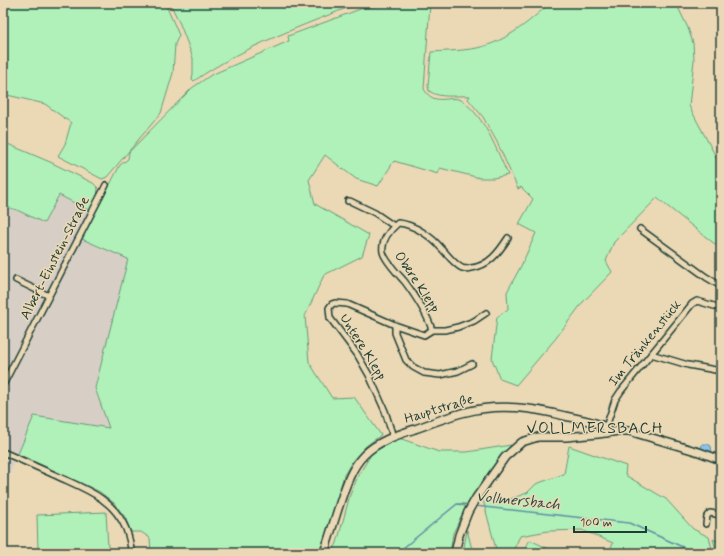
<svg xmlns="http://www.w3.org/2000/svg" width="724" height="556" font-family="Mynerve,sans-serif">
  <rect width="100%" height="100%" fill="#ebd9b6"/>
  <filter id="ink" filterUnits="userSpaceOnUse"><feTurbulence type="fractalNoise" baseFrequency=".025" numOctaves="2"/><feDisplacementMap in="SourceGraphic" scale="8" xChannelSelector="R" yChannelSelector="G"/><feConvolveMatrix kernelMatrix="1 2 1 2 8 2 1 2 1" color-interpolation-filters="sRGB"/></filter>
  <g filter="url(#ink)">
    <path fill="#d7cfc5" d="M59,195L90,211L82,239L129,259L95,388L109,429L34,417L18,454L14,461L3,496V206L17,210L44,222Z"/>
    <path fill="#b0f1b9" stroke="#689776" d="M3,3H165L179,35L175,44L173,73L161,113L107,177L102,179L58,156L65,144L71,123L45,104L3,94Z
      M170,3H359C302,26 244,46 194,81L192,79L193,74V58L180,24Z
      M398,3H430L424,89C435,109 452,92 464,102C486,119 497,151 508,175L493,178H480L440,168L438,174L394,161L378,186L356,179L325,155L309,180L315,204L369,235L362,256L324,275L305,316L309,362L332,398L354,397L381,435L366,446L353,460L344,475L324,545L320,553H151L150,538L141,532H131L125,517L114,503L100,492L18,454L34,416L109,428L95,388L128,259L82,239L120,165L128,159L129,152L192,88L211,75L289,41L288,36L363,8Z
      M550,3H676L688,28L693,43L694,60L689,106L715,155L718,164L719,181L721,184V249L657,198L614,242L606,261L612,272L583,302L556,338L516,385L500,379L492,359L497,317L508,309L507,292L521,266L536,233L519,224L533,199L521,187L518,189L497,142L483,117L468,99L470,96C457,95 440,99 429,91L428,86L431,52C444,51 458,51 471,49C502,45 528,23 550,3Z
      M3,141L10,145L50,162L93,183L98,188L97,197L90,211L59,195L44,223L17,210L3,206Z
      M399,438L439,452H467L511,445L500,458L468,504H458L466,507L453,533L450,553H332L337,543L350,495L358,476L372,453L384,445Z
      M569,446L626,466L625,475L666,499L693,529L709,537L713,553H608L613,543L582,530L548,531L520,536L512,553H497L482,496L499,503L527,493L536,484L564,474Z
      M106,512L108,548L38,550L37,515Z
      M467,530L473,553H463Z
      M713,539L721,543V553H717Z
      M530,540L551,550L550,553H522Z"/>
    <path fill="#8bc2e9" stroke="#608da1" d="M702,444H708L711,446L712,453L701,449Z"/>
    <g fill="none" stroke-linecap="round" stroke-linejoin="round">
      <path stroke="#608da1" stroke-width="1.5" d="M475,506L629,523L696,553
        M397,553L457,504L469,505"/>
      <g stroke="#1f3d34" stroke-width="8">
        <path id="street" d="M348,201H350L375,213L394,226
          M640,229L706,277L721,286
          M16,280L49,296
          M395,325V333L406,360L413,367L424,373L440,375L458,371L472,364
          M432,330C427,313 416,297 405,282C399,275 385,261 383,252C381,241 390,230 398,223C414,224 432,237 442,249C448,255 454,264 462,268C465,269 468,269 471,268C489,266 499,252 508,238
          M651,354L688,365L721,371
          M3,385L106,185
          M606,427L615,400L621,391L675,325L692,304L697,301L721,308
          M393,437L385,411L369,375L357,354L330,318L329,308L332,304L335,303L347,304L395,325L424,335L432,330H445L458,327L474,321L486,313
          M3,452C21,460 39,468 57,476C85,489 113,498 126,529C129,537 131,545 131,553
          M706,524L707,516L710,513L721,515"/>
      </g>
      <g stroke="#1f3d34" stroke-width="10">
        <path id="secondary" d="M323,553L326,547C330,534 334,522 338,509C344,491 350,469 364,455C378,441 397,435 415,429C432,423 449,416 466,412C499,403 533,408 565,416C579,419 593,421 606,427L607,433
          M455,553L459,535L468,512L476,498L505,457L522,442L538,437H566L598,434L619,431H629L699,452L721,460"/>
      </g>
      <use href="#street" stroke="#ebd9b6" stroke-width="5"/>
      <use href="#secondary" stroke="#ebd9b6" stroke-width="7"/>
    </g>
  </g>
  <g text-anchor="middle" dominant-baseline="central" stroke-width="3" stroke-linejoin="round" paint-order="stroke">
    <g font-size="14" fill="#1f3d34" stroke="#ebd9b6">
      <text transform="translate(55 258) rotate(-63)">Albert-Einstein-Straße</text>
      <text transform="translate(417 282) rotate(56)">Obere Klepp</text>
      <text transform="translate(645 343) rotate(-51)">Im Tränkenstück</text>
      <text transform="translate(363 347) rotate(58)">Untere Klepp</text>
      <text transform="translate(439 409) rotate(-17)">Hauptstraße</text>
    </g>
    <g font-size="15" font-style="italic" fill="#2a4a46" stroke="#ebd9b6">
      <text transform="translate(518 501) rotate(6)">Vollmersbach</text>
    </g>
    <g font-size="16" letter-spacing="1" fill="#1f3d34" stroke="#ebd9b6">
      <text x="595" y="428">VOLLMERSBACH</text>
    </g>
  </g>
  <rect width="724" height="556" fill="none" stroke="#ebd9b6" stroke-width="16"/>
  <rect x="8" y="8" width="708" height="540" fill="none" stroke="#1f3d34" stroke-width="1.5" filter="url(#ink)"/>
  <path d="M574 526v6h72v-6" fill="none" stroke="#1f3d34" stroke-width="2"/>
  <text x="580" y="526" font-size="12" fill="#1f3d34" stroke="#ebd9b6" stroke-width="3" paint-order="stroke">100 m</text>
</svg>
